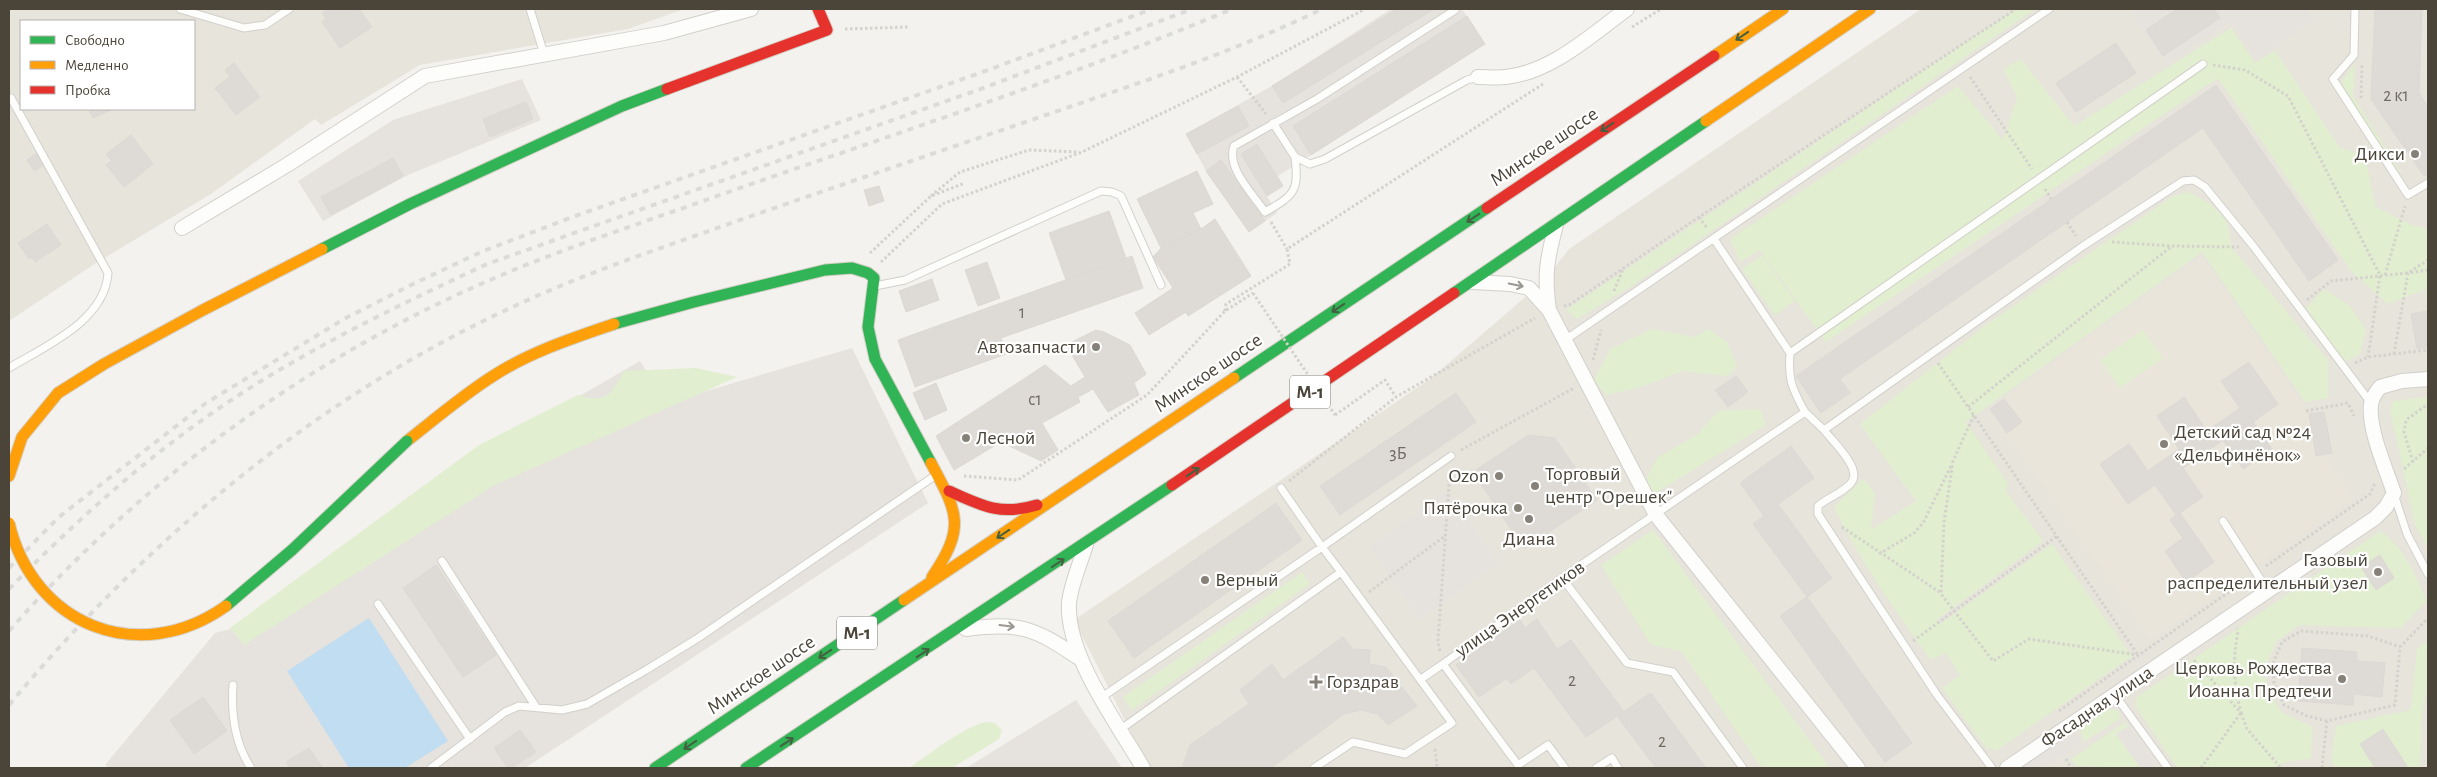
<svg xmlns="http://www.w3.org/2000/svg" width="2437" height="777" font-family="'Alegreya Sans',sans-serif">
  <rect width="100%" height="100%" fill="#f4f2ee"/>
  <path fill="#e7e4dc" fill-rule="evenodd" d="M9,9H684L628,29L420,65L321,125L315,119L211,194L96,263L9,321ZM21,21H194V109H21Z
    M1921,9H2428V768H1147L1141,752L1074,620L1430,379L1544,281L1569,249Z"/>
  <path fill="#e6e2de" d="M1391,9H1462L1485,44L1278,176L1283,186L1267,196L1277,213L1249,232L1206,171L1186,134L1272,86Z
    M2129,9H2307L2314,20L2257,59L2231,21L2166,64Z
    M522,79L541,120L408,175L323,221L298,181L393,120Z
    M852,348L928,503L525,768H109L105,765L215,633L268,619L526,427L640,361L666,403Z"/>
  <path fill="#eae5da" d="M2202,256L2309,414L2316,455L2323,454L2353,499L2151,639L1990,409Z"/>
  <path fill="#e1eecf" d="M2016,9H2035L1632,286L1577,319L1566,310Z
    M2231,28L2255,63L2275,51L2340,148L2365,155L2375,206L2409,224L2428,229V288L2388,304L2351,271L2218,78L1826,342L1760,250L1740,262L1730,239L1958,86L2003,140L2017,97L2003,69L2021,59L2074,126Z
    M2355,63L2353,96L2401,173L2398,175L2340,85Z
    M2188,192L2209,203L2227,221L2232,248L2328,360V398L2305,402L2202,252L1966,422L2009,485L2005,490L2043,541L1937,620L1940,624L2052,544L2132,656L1997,750L1986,748L1942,688L1960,675L1946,653L1931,660C1895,610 1860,562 1834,507L1863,479L1875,493L1871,530L1916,501L1860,424L1987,324L2173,196Z
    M1762,255L1795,301L1775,315L1742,269Z
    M2324,289L2350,306L2366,330L2360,354L2345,362L2306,308Z
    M1652,329L1694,337L1709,329L1728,343L1737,367L1727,376L1682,371L1638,388L1606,395L1594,380L1610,349Z
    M2143,330L2163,358L2120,388L2100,360Z
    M696,368L737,377L493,486L244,645L230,628L479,445L578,395C606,404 612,394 624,371Z
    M2428,397V548L2415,525L2390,410L2393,401Z
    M1760,409L1766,425L1654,494L1645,481L1657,458L1698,434L1718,411Z
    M1653,530L1830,768H1762L1681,651L1651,645L1601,565Z
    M2380,531C2402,544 2417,577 2426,601L2401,628L2299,625L2276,642L2265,667L2268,690L2281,712L2313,727L2311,759L2289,761L2273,768H2177L2135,705L2136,698Z
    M1302,572L1310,584L1132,710L1123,697Z
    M2428,641V680L2422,714L2420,768H2336L2331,762L2336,726L2411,710L2417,648Z
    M2106,709L2117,710L2121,718L2083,742L2080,728Z
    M985,722L995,723L1002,730L999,739L952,768H909C933,752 958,730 985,722Z
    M2125,722L2128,726L2116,734L2141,768L2076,766L2071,759Z"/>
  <path fill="#e6e3df" d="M1447,491L1499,563L1420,619L1369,546Z
    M1076,700L1122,768H966Z
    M2128,726L2156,764L2150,768H2141L2116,734Z
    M2075,731L2082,742L2043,768H2018Z"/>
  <path fill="#c0ddf1" d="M369,618L448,741L405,768H349L287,671Z"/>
  <path fill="#dedbd6" stroke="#dcd9d4" d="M329,9H359L372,27L340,48L322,22L326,19L322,13Z
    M1397,9H1434L1283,103L1272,86Z
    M2177,9H2214L2220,18L2163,56L2146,30Z
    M2375,9H2422L2419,92L2428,108V174L2424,176L2371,99Z
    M1467,16L1485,44L1311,155L1293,126Z
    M2116,43L2136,73L2076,112L2056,83Z
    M234,63L260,97L236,115L215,88L230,77L225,70Z
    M2216,85L2338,260L2309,281L2203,128L1840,379L1850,393L1821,413L1796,376Z
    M526,102L533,119L490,137L483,119Z
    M1238,106L1249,126L1197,154L1186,134Z
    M89,109H110L111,110L93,118Z
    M131,135L153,164L124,187L106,165L112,161L106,154Z
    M1257,144L1283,186L1267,196L1241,154Z
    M37,153L44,165L34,171L27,160Z
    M393,158L403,176L331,215L321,197Z
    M1221,160L1265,221L1249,232L1206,171Z
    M1197,171L1213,204L1193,213L1201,229L1161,248L1137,199Z
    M879,186L884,201L869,206L864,190Z
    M1109,211L1126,258L1066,280L1049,233Z
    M1215,219L1251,276L1188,316L1186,312L1149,335L1135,313L1173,288L1153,257L1161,248L1201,229Z
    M47,224L61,245L35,262L32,257L29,259L18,243Z
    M1132,256L1143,288L1001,338L1006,354L915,387L898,340Z
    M987,262L1000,298L978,306L965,270Z
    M932,279L939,300L906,312L899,291Z
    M2428,311V347L2417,349L2411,314Z
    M1096,330L1104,332L1130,345L1146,374L1134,383L1139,395L1108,412L1093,389L1078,397L1080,402L1042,423L1058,450L1041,461L1001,442L954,470L936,436L1045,365L1071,386L1085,377L1066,345Z
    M2249,362L2278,404L2253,422L2272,449L2243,469L2223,440L2183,468L2203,497L2180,513L2214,562L2186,582L2165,551L2183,538L2170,520L2176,515L2155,485L2128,504L2100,464L2129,444L2148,471L2179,449L2157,416L2184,397L2207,431L2240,408L2221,381Z
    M1736,376L1748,392L1728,407L1715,390Z
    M936,383L947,410L925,420L913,393Z
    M1456,393L1476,422L1340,515L1320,486Z
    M2004,399L2022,422L2007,433L1990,409Z
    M2324,412L2332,453L2316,456L2309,414Z
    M1528,435L1555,438L1597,500L1524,549L1473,472Z
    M1791,446L1814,478L1778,504L1832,578L1807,597L1753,524L1764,516L1740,483Z
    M1276,503L1302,540L1134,658L1108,621Z
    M2380,555L2394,578L2376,590L2361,567Z
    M436,565L496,655L463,677L403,588Z
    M1807,597L1912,743L1885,762L1780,616Z
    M1537,619L1557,649L1571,640L1624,712L1586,737L1534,668L1511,684L1507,678L1479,697L1456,665L1520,620L1525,628Z
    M1343,637L1353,649L1370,650L1369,664L1386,667L1417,706L1388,725L1377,714L1361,710L1344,714L1271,768H1182L1190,745L1249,704L1240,690L1272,664L1283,680Z
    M2302,648L2357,652V661L2385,663L2382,697L2354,694L2353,705L2298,701Z
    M1651,693L1706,768H1656L1617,716Z
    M203,697L227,731L194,754L170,720Z
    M2383,729L2407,766L2403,768H2375L2360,744Z
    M520,730L536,752L512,768H508L494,748Z
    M309,748L323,768H290L286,762Z"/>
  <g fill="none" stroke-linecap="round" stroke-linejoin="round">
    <g stroke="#d2d0cb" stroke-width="9">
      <path id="lane" d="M180,9L244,28L265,25L289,9
        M530,9L544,54
        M2355,9L2354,55L2333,79L2408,195L2428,183
        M1273,123L1295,157L1310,164L1325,159L1467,80L1478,77
        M1295,157C1299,191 1295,195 1265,212C1253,194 1226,168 1234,146L1317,99L1455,10
        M1714,239L1790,353C1788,379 1792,389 1805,412
        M875,286L905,280L1101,191L1112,192L1121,196L1161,285
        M1565,340L2049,9
        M1790,353L2203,64
        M9,368C45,346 105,321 108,273L11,98
        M1281,488L1322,547L1451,456
        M2394,494L2407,534L2428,574
        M2223,521L2268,591
        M442,561L536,707
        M1562,578L1627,663L1673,672L1743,768
        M378,604L470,739
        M1421,679L1443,664
        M233,685C231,714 235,744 251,768
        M2115,695L2168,768
        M1102,697L1322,547L1341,572
        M1121,729L1341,572L1452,723L1405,754L1353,742L1314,768
        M431,768L505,712L519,706L562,710L587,704L646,670L698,638L936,475
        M1565,768L1548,745L1518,765L1443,664L1562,578L1805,412L1824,430
        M1596,768L1612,758L1618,768
        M1992,768L1937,695L1818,514V506C1828,497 1843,493 1851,483C1863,469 1833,442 1824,430L2083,246L2183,181L2194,180L2205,187L2254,247L2371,403"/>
    </g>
    <g stroke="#d2d0cb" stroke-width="16">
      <path id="street" d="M1478,77C1487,77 1497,78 1506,77C1552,72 1591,35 1627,9
        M182,228L287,165L425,76L664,33L751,9
        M1473,282L1510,284L1529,288L1549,310L1656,515L1858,768
        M1549,310C1544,275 1547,259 1556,225
        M1086,545C1080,564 1071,584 1069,603C1066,656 1118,724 1143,768
        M966,629C1021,622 1034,628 1079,658
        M2007,768L2375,518L2386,507L2394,493C2386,469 2368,429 2371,404C2372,398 2376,392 2380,387L2402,381L2428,379"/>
    </g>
    <g stroke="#d3cfc5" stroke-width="13">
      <path id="fast" d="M322,249L410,204L622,106L667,89
        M1454,293L1706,121
        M614,324L694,302L825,270L852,268L868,273L874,278L868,327L875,359L931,463
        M1234,378L1487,208
        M655,768L904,600
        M746,768L1172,485"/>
    </g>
    <g stroke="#d3cfc5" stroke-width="13">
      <path id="slow" d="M1714,56L1783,9
        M1706,121L1870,9
        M407,441C435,419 463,395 493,376C530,352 573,338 614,324
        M931,463C958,513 966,527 932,577
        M9,476L22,437L58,393L104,364L203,310L322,249
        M904,600L1234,378"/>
    </g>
    <g stroke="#d3cfc5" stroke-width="13">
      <path id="jam" d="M667,89L827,30L818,9
        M1487,208L1714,56
        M1172,485L1454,293
        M949,491C982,506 1001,516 1037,505"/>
    </g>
    <path stroke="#d3d2cc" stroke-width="3" stroke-dasharray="2.5 2.5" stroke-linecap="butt" d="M1632,27L1661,9
      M845,29L908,27
      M2213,65L2245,70L2288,96L2380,275L2368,357
      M1237,77L1266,114
      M1970,77L2032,169
      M2361,98L2362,64
      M2045,189L2051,199
      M931,196L960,172L1029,150L1079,152
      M1699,217L1707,228
      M1271,222L1287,249
      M2067,222L2076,236
      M2112,242L2172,246L2239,247
      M870,253L931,196L965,183
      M881,262L942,204L1082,152L1237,77L1365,9
      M2385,275L2405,206
      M1614,291L1623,269
      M2307,300L2331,281L2408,273L2428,260
      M1564,306L1569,305L1699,217L2016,9
      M1225,311L1226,304L1290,264L1287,249L1543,84
      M2394,354L2408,273L2428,270
      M1593,360L1601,330
      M1938,363L2138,655
      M2355,363L2368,357L2428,350
      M1968,407L2172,246
      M2306,411L2348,403L2354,416
      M1335,415L1385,380L1396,397L1535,318
      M1974,415L1953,461L1944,522L1941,594L1993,661L2029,639L2138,655
      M1461,450L1574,388
      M2413,462L2404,432L2406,420L2428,404
      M2404,469L2428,448
      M964,476L1018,480L1147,395L1225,311L1253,293
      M1289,481L1396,397
      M1842,527L1941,593
      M1879,554L1914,533L1923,523L1951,466
      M2266,566L2370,494L2375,483
      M1369,592L1445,536
      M1913,641L2057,536
      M1440,651L1438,641L1450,471
      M2194,660L2241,713C2234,684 2232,661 2238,632L2237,629
      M2059,711L2246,580
      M2241,713L2247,729L2281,768
      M2327,721L2307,716L2284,705L2274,684L2273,663L2282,642L2301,631L2368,636L2400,647
      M1435,749L1437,768
      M2066,759L2071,768
      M2201,768L2240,714
      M2322,768L2327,721L2395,705L2400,647L2428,618"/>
    <use href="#lane" stroke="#fdfdfc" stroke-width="7"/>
    <use href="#street" stroke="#fdfdfc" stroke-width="14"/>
    <use href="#fast" stroke="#30b455" stroke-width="11"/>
    <use href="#slow" stroke="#ff9f0a" stroke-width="11"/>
    <use href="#jam" stroke="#e5322d" stroke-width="11"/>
    <path stroke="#dbdbda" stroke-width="4" stroke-dasharray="6 6" stroke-linecap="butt" d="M9,568L59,517L206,403L344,319L413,284L481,252L575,216L980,73L1152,9
      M9,589C72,525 143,460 218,409C301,352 395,307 487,264L986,87L1192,9
      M9,631C141,481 307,359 490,280C559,250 630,227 700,202C878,139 1058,82 1232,9
      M9,705C145,542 311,402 504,311C575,277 649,252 723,226C831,188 938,152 1046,115C1139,83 1234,52 1322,9"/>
    <g stroke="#d3cfc5" stroke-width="13" stroke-linecap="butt">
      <path id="fast-bridge" d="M226,606L292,550L407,441"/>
    </g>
    <g stroke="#d3cfc5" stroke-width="13" stroke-linecap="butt">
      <path id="slow-bridge" d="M9,523C33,625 139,668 226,606"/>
    </g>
    <path stroke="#d3d2cc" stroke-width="3" stroke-dasharray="2.5 2.5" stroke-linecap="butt" d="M1253,293L1335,415"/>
    <use href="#fast-bridge" stroke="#30b455" stroke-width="11"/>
    <use href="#slow-bridge" stroke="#ff9f0a" stroke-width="11"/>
  </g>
  <defs><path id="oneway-shaft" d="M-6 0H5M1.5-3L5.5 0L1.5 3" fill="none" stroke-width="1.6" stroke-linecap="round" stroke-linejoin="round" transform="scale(1.25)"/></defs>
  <g stroke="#446040">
    <use href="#oneway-shaft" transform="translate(1742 36) rotate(146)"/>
    <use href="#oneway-shaft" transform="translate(1607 127) rotate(146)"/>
    <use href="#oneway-shaft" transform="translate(1473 218) rotate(146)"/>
    <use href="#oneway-shaft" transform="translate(1338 308) rotate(146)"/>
    <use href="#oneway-shaft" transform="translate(1193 472) rotate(-34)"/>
    <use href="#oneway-shaft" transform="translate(1003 534) rotate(146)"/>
    <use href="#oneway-shaft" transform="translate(1058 563) rotate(-34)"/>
    <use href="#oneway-shaft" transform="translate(923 653) rotate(-33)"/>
    <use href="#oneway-shaft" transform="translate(825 654) rotate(146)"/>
    <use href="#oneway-shaft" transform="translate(787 742) rotate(-33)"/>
    <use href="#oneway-shaft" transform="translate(690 745) rotate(146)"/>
  </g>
  <g stroke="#9b9791">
    <use href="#oneway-shaft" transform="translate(1516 285) rotate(12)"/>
    <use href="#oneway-shaft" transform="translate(1007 626) rotate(7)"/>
  </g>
  <g fill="#868178" stroke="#fff" stroke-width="2">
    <circle cx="2415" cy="154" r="5"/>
    <circle cx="1096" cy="347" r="5"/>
    <circle cx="966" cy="438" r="5"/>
    <circle cx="2164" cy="444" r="5"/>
    <circle cx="1499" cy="476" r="5"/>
    <circle cx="1535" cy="486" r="5"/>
    <circle cx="1518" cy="508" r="5"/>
    <circle cx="1529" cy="519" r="5"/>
    <circle cx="2378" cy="572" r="5"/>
    <circle cx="1205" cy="580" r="5"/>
    <circle cx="2342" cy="679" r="5"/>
    <path d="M1313.5 674.5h5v5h5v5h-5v5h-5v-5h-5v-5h5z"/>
  </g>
  <g text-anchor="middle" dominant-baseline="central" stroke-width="4.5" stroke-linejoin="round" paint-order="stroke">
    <g font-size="18" fill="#706a61">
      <text x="2396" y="96">2 к1</text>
      <text x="1022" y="313">1</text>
      <text x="1035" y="400">с1</text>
      <text x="1398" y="454">3Б</text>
      <text x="1572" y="681">2</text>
      <text x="1662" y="742">2</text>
    </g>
    <g fill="#fff" stroke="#817c74" stroke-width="1">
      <rect x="1290" y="375.5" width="40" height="33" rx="4"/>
      <rect x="837" y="616.5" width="40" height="33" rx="4"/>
    </g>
    <g font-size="19" font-weight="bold" fill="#4b4439">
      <text x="1310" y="392">М-1</text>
      <text x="857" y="633">М-1</text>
    </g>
    <g font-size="20" fill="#4b4439" stroke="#fff">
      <text transform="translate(1544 147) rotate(-34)">Минское шоссе</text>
      <text transform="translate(1208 373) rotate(-34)">Минское шоссе</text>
      <text transform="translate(1520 609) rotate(-35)">улица Энергетиков</text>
      <text transform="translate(761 675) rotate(-34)">Минское шоссе</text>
      <text transform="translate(2097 707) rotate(-34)">Фасадная улица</text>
    </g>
    <g font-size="20" fill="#4b4439" stroke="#fff" text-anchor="end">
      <text x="2405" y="154">Дикси</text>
      <text x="1086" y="347">Автозапчасти</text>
      <text x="2174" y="432" text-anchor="start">Детский сад №24<tspan x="2174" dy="23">«Дельфинёнок»</tspan></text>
      <text x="976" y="438" text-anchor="start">Лесной</text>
      <text x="1545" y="474" text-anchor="start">Торговый<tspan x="1545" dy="23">центр "Орешек"</tspan></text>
      <text x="1489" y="476">Ozon</text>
      <text x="1508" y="508">Пятёрочка</text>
      <text x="1529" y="539" text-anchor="middle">Диана</text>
      <text x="2368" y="560">Газовый<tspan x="2368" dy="23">распределительный узел</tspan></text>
      <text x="1215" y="580" text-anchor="start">Верный</text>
      <text x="2332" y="668">Церковь Рождества<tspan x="2332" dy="23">Иоанна Предтечи</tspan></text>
      <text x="1326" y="682" text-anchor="start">Горздрав</text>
    </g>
  </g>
  <rect width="2437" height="777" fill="none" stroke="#4b4439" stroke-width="20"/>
  <rect x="20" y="20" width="175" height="90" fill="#ffffff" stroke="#b7b4b0"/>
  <rect x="30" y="36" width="25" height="8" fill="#30b455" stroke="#b7b4b0"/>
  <text x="65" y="45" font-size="15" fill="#4b4439">Свободно</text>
  <rect x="30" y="61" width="25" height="8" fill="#ff9f0a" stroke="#b7b4b0"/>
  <text x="65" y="70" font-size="15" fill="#4b4439">Медленно</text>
  <rect x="30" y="86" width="25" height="8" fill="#e5322d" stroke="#b7b4b0"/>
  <text x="65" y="95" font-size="15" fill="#4b4439">Пробка</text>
</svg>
